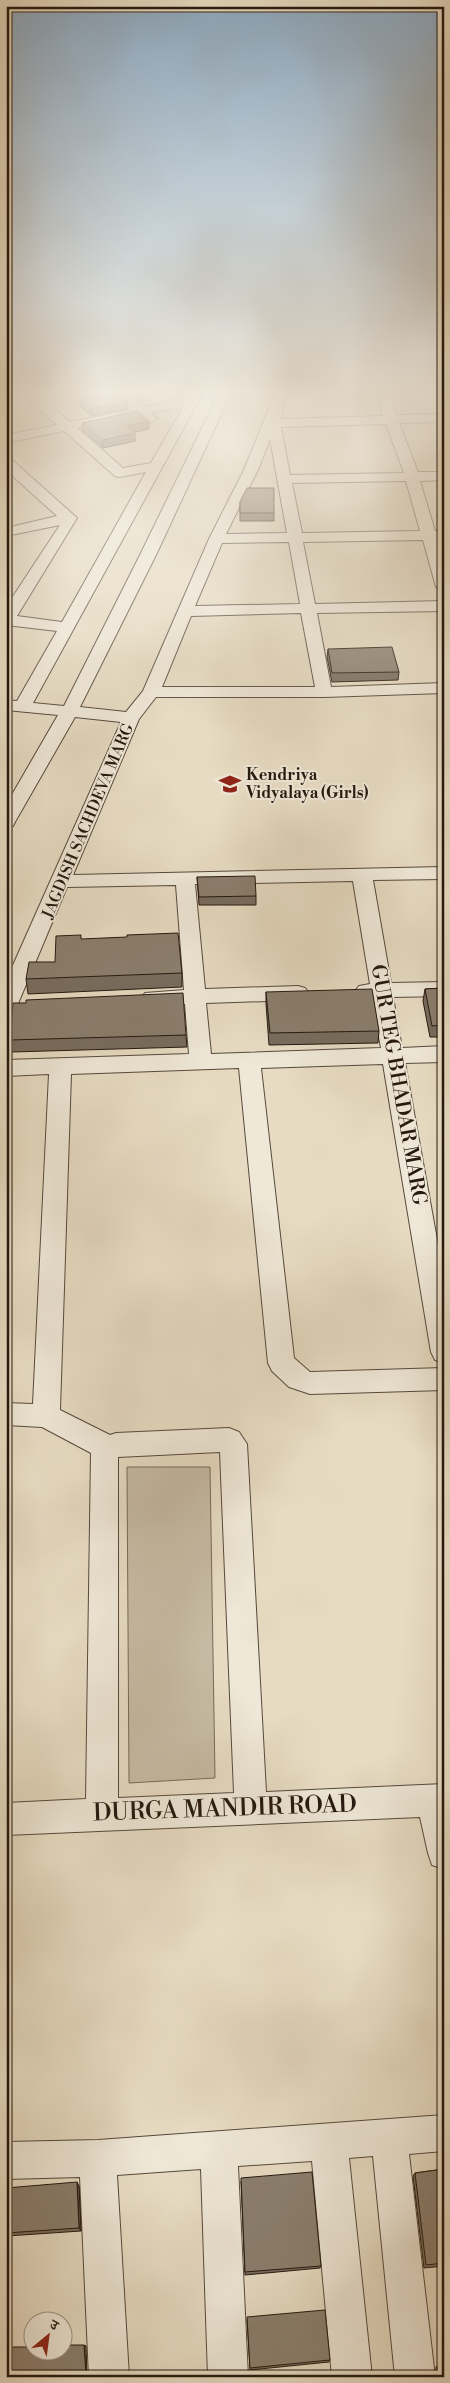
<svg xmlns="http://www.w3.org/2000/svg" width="450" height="2383" font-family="'Libre Bodoni','Noto Serif Devanagari',serif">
  <rect width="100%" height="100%" fill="#e7dcc3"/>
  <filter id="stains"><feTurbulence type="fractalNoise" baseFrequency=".004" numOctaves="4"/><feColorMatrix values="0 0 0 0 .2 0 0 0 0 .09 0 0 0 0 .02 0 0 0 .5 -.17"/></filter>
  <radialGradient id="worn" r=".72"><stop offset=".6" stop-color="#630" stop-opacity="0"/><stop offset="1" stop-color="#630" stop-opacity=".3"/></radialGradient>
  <path fill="#c6bba4" stroke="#766a5a" d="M127,1467H210L215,1778L129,1783Z"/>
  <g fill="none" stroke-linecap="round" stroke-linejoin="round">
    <g stroke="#56493c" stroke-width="2">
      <path id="minor" d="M20,391H33L70,422L131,410L111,391H125L144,407L188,398L192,391H204L33,703L64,706L141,553L220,391H232L157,553L80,707L126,712L143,691L209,539L244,470L276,391H288L280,419L383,416L377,391H389L396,415L444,414V422L399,423L418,472H444V480L420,481L435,531H444V539L438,540L444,560V592L436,587L423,540L303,542L315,604L444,601V611L317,613L331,687L444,683V693L324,697H156L139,719L73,875L444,867V879L373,880L391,983L444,982V996L393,997L402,1048L444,1046V1062L405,1063L444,1278V1363L435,1360L431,1352L383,1064L261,1068L294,1358L310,1372L444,1368V1390L310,1394L289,1387L272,1371L268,1363L239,1068L71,1074L60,1410L110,1435L116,1433L229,1428L239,1432L247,1444L266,1792L444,1784V1869L432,1865L428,1853L420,1817L6,1835V1803L86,1799L91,1453L42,1427L6,1425V1403L33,1404L49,1074L6,1076V1060L189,1054L185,1004L152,1005L145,1003L141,998L145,993L184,990L176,885L67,887L17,1006L14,1011L6,1013V981L121,722L75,717L15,822L13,826L6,828V805L58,715L6,710V700L17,701L57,631L6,625V607L60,525L6,536V528L57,516L6,470V458L11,459L77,518L17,616L62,622L146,472L120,477L115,476L64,431L6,443V435L57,425ZM183,407L151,463L123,468L77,428L138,416L150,423L157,419L151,413ZM386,424L404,473L290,475L281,427ZM270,439L287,533L226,534L258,470ZM406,481L420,531L302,533L292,483ZM289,542L300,604L195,606L222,543ZM301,613L315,687H162L191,616ZM353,881L370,984L359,986L355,991L359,996L372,998L381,1048L211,1054L206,1003L298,1000L305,998L309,993L305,988L298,986L205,989L195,884ZM220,1452L234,1793L118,1798V1457Z
        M444,2115V2151L409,2154L435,2377H395L373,2156L349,2158L372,2377H332L312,2161L238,2166L248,2377H208L201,2169L117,2175L129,2377H89L80,2177L6,2179V2142L98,2140Z"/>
    </g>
    <use href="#minor" fill="#efe8d8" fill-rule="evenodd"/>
  </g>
  <path fill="#776c5e" stroke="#25180f" d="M81,400L127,401V409L91,416L81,407Z
    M82,423L149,429L134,432L135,441L103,448L82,430Z
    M240,502L274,513V521H240Z
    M328,649L399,672L398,680L332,682L327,657Z
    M197,877L256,896V905H199Z
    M81,939L182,973V987L28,994L26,979L55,962Z
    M444,988V1037H430L423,1001L425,989Z
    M266,992L379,1031L378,1043L269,1045L266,1004Z
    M26,1003L186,1035L187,1047L12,1052L10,1040Z
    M444,2169V2266L424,2268L413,2176L415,2173Z
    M241,2181L321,2266L320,2268L245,2275Z
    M79,2186L81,2231L7,2236H6V2188Z
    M247,2319L330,2360L329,2362L250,2370Z
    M438,2366L444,2377H436V2367Z"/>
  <path fill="#61584c" stroke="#25180f" d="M127,401V409L91,416L90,409Z
    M149,421V429L127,434V426Z
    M135,433V441L103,448L102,440Z
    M77,2182L79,2186L81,2231L79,2228Z
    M84,2345L86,2346L87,2377L86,2376Z"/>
  <path fill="#8a7e6d" stroke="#25180f" d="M117,393L127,401L90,409L81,400Z
    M137,411L149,421L127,426L135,433L102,440L82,423Z
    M247,488H274V513H240V502Z
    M392,647L399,672L332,673L328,649Z
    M255,876L256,896L199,897L197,877Z
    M178,933L182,973L26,979L29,962H55L56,936L81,935V939L127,937V935Z
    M444,988V1025L432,1026L425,989Z
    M372,989L379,1031L270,1033L266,992Z
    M183,993L186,1035L10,1040L13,1003H26V1000Z
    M444,2169V2263L426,2265L415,2173Z
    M312,2172L321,2266L245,2272L241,2178Z
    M77,2182L79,2228L6,2233V2188Z
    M325,2310L330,2360L250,2368L247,2317Z
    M62,2345H84L86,2376L90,2377H11L12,2347H32V2350H62Z
    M444,2365V2377H439L438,2366Z"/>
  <linearGradient id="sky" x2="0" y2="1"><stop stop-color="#8da9c1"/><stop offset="0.54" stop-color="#f4efe4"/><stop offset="1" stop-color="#f4efe4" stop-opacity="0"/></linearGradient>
  <rect width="450" height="724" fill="url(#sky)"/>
  <defs>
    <g id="school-bare" transform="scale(1.725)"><path d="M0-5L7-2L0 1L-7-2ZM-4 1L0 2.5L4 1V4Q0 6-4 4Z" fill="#8f2418" stroke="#efe8d8" stroke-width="2.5" paint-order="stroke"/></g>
  </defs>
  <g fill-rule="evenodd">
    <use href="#school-bare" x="230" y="784"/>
  </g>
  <g text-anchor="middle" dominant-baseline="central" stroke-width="4" stroke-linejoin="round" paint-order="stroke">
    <g font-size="16" font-weight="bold" fill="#25180f" stroke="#efe8d8" text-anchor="start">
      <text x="246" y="775">Kendriya<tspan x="246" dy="18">Vidyalaya (Girls)</tspan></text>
    </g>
    <g font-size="16" fill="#25180f" stroke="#efe8d8">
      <text transform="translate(88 821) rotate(-67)">JAGDISH SACHDEVA MARG</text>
    </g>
    <g font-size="20" fill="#25180f" stroke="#efe8d8">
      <text transform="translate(398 1085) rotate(80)">GUR TEG BHADAR MARG</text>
    </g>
    <g font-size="24" fill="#25180f" stroke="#efe8d8">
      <text transform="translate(225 1809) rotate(-2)">DURGA MANDIR ROAD</text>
    </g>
  </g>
  <rect width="450" height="2383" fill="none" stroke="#e7dcc3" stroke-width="25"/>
  <rect x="8" y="8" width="435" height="2368" fill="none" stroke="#25180f" stroke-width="2.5"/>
  <rect x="12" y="12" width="425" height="2358" fill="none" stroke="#25180f"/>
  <g transform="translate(48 2336) rotate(29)"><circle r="24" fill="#efe8d8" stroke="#9e9588"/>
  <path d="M0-4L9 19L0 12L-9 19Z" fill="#8f2418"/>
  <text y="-8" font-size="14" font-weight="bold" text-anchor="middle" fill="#25180f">उ</text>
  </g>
  <rect width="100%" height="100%" filter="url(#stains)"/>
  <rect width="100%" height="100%" fill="url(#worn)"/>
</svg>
